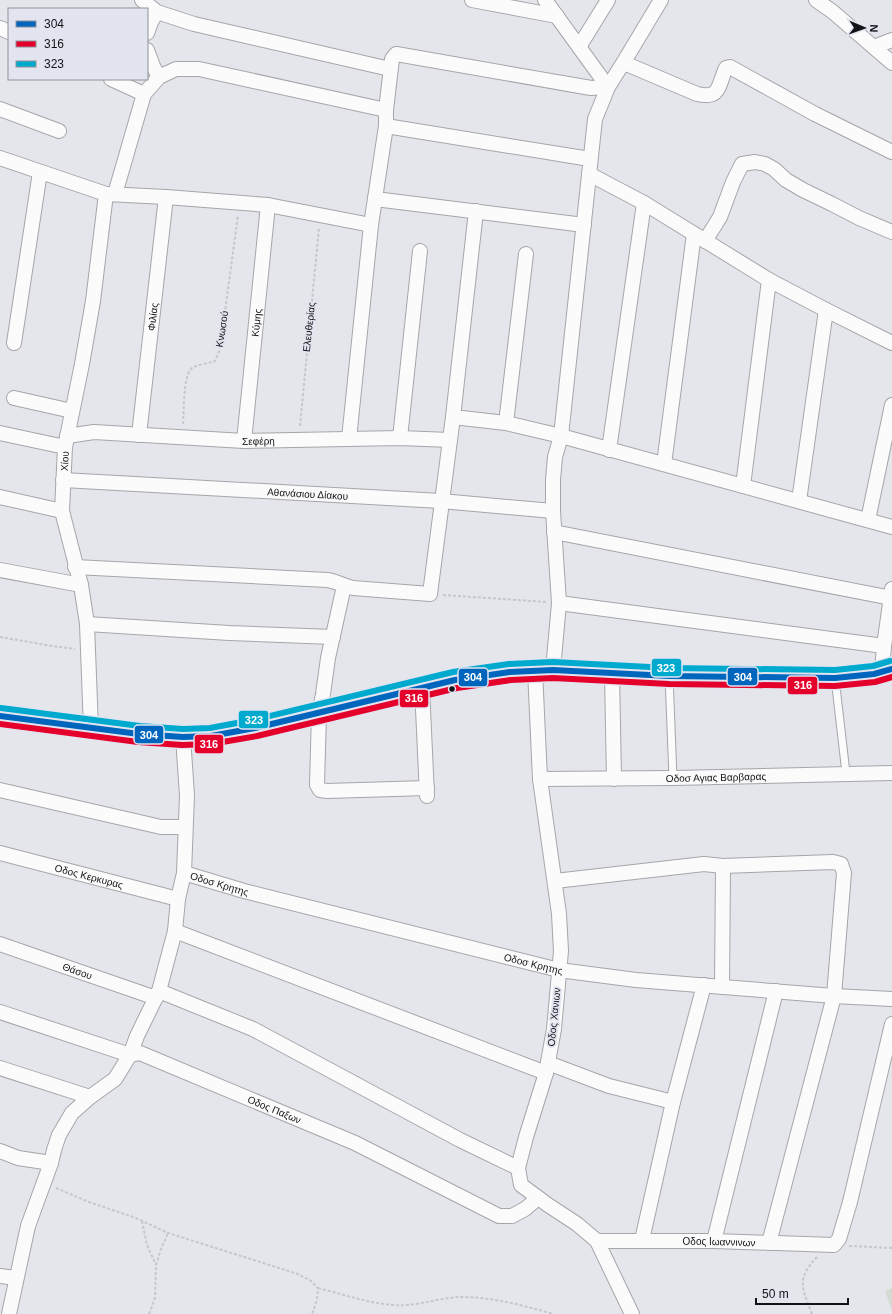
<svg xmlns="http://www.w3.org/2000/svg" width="892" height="1314" font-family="Arial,sans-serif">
  <rect width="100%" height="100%" fill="#e5e6ec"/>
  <path fill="#d3dacf" d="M892,1288V1310L885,1291Z"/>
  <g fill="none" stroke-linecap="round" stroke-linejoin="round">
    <g stroke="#a5a6aa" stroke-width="9">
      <path id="lane" d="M669,676L673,778
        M835,678L846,773"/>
    </g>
    <g stroke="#a5a6aa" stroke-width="16">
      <g id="street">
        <path d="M142,0L157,12L194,24L390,69"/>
        <path d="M472,0L557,16"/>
        <path d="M545,0L608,87"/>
        <path d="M816,0L833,12L892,63"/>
        <path d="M0,28L9,32"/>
        <path d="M147,33L151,22L157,12"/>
        <path d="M579,47L608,0"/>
        <path d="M874,47L892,40"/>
        <path d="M147,50L153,66L159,77"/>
        <path d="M624,63L697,94C719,99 718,88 725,70L726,68L730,67L815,114L892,152"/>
        <path d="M111,79L144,94"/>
        <path d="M0,109L59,131"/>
        <path d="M386,126L590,159"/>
        <path d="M0,158L106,194L166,197L268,205L371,225"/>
        <path d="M589,174L644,203L769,280L826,310L892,343"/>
        <path d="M115,194L144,94L159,77L176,69H199L386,110"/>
        <path d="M375,199L584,225"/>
        <path d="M705,241L720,217L733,182L742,164L755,162L765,164L774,169L786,180L803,190L832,204L859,218L892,232"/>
        <path d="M14,343L40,172"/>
        <path d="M14,398L72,411"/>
        <path d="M453,417L506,423L561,436L892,527"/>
        <path d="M506,423L526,254"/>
        <path d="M0,433L65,447"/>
        <path id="s1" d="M139,435L166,197"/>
        <path id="s2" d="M67,436L94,432L244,441L400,438L450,440"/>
        <path d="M400,438L420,251"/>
        <path d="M349,439L371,225L386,126V110L392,59L396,54L402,55L591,88L608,87"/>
        <path id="s3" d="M244,441L268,205"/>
        <path d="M609,450L644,203"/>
        <path d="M664,464L694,234"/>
        <path id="s4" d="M63,480L441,501L553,511"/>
        <path d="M743,486L769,280"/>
        <path d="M0,497L62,511"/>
        <path d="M799,501L826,310"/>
        <path d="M868,520L892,405"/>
        <path d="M554,532L891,598"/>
        <path d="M75,567L327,580C336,581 344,586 353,588L430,594L453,417L476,211"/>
        <path d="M0,570L81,585"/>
        <path d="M344,586L328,658L323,694L319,714L317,785L320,790L327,791L427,788"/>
        <path d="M559,603L884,646"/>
        <path d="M87,624L229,633L333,637"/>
        <path d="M535,670L540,779L559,914L561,951L554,1029L546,1073L526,1137L518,1168L521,1185L548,1205L577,1224L597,1241L632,1314"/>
        <path d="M553,670L559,603L553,511V480L555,457L561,436L595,119L608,87L625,60L661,0"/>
        <path d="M882,672L884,646L892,589"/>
        <path d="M612,674L614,779"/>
        <path d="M422,687L427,796"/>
        <path id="s5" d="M91,729L87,624L81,585L62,511L65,447L82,364L93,301L106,194"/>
        <path id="s6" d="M540,779L673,778L892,773"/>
        <path d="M0,790L161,827H185"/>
        <path id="s7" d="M0,853L178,899"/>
        <path id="s8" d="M184,873L244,891L559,970L636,980L834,996L892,999"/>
        <path d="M555,881L704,864L723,866L833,862L841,864L844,873L834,996L769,1243"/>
        <path d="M175,931L546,1073"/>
        <path id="s9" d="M0,944L156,998"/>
        <path d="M722,987L723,866"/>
        <path d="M159,991L253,1029L460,1140L518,1168"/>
        <path id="s10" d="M0,1012L130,1055L140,1053L355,1143L499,1216H512L525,1209L538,1198"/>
        <path d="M548,1063L609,1086L673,1102"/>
        <path d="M0,1068L90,1097"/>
        <path d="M0,1151L18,1158L51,1163"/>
        <path d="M642,1240L673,1102L704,985"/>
        <path id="s11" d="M597,1241H714L834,1245L839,1239L850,1202L892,1024"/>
        <path d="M714,1241L776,991"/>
        <path d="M0,1276L16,1278"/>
        <path d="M9,1314L28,1226L51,1163L54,1150L59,1135L72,1113L90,1097L115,1079L130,1055L137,1036L159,991L175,931L178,899L184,873L187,795L183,737"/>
      </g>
    </g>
    <g stroke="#a5a6aa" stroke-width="21">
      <path id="secondary" d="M0,716L139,734L183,737L211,736L255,728L455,680L510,672L553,670L669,676L835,678L874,674L892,669"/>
    </g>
    <path stroke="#c6c7ca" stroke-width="2" stroke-dasharray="3 2" stroke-linecap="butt" d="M183,424C184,412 183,378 191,369C196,364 208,364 215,361L220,349L238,215
      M300,426L319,228
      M443,595L547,602
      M0,637L52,646L75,649
      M56,1188L89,1202L136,1218L168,1233L298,1274L311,1281L318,1288L317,1300L312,1314
      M142,1221L147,1245L156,1265
      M849,1246L892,1248
      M318,1288C343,1294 367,1303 393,1305C415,1307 437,1298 460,1297C492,1297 522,1305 553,1314
      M149,1314L155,1298L156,1265L161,1249L168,1233
      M812,1314C802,1288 796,1279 817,1257"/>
    <use href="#lane" stroke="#fbfbfc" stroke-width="7"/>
    <use href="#street" stroke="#fbfbfc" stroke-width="14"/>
    <use href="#secondary" stroke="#fbfbfc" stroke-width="19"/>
    <g stroke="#e2e5ef" stroke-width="9">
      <path id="bus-1" d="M0,716L139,734L183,737L211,736L255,728L455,680L510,672L553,670L669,676L835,678L874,674L892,669"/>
    </g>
    <g stroke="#e2e5ef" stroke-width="9">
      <path id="bus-2" d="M0,724L138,742L182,745L211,744L257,736L457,688L511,680L553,678L669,684L835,686L875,682L892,677"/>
    </g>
    <g stroke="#e2e5ef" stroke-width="9">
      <path id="bus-3" d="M1,708L140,726L183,729L210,728L253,720L453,672L509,664L553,662L669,668L835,670L873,666L890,661"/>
    </g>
    <use href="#bus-1" stroke="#0065bd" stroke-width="6"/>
    <use href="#bus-2" stroke="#e4002b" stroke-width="6"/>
    <use href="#bus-3" stroke="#00a9ce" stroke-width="6"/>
  </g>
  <circle fill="#121316" stroke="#e2e5ef" stroke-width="1.5" cx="452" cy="689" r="3.5"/>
  <g text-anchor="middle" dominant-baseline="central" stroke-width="4" stroke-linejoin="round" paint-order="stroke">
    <g font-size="10" fill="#121316" stroke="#e2e5ef">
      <text stroke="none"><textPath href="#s1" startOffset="119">Φιλίας</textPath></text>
      <text stroke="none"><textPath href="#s3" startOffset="119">Κύμης</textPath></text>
      <text transform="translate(309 327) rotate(-84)">Ελευθερίας</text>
      <text transform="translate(222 329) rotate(-81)">Κνωσού</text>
      <text stroke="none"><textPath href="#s2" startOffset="192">Σεφέρη</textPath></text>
      <text stroke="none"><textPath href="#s5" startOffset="271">Χίου</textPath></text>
      <text stroke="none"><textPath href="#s4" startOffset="245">Αθανάσιου Δίακου</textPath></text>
      <text stroke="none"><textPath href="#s6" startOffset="176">Οδοσ Αγιας Βαρβαρας</textPath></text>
      <text stroke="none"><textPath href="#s7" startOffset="92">Οδος Κερκυρας</textPath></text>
      <text stroke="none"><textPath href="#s8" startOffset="37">Οδοσ Κρητης</textPath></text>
      <text stroke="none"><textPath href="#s8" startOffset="361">Οδοσ Κρητης</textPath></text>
      <text stroke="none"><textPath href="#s9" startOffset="82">Θάσου</textPath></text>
      <text transform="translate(554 1017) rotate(-84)">Οδος Χανιων</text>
      <text stroke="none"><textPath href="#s10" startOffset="293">Οδος Παξων</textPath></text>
      <text stroke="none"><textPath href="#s11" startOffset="122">Οδος Ιωαννινων</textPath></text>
    </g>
  </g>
  <g stroke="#e2e5ef" stroke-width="1.5">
    <rect x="651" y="658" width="31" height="19" rx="4" fill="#00a9ce"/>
    <rect x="727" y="667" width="31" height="19" rx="4" fill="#0065bd"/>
    <rect x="458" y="668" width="30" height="19" rx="4" fill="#0065bd"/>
    <rect x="787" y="676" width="31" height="19" rx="4" fill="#e4002b"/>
    <rect x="399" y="689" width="30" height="19" rx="4" fill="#e4002b"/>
    <rect x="238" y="710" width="31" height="19" rx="4" fill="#00a9ce"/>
    <rect x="134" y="725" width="30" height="19" rx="4" fill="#0065bd"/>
    <rect x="194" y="734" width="30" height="20" rx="4" fill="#e4002b"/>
  </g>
  <g font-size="11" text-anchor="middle" font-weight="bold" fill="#fff">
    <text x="666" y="672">323</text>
    <text x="743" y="681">304</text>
    <text x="473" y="681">304</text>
    <text x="803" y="689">316</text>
    <text x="414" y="702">316</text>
    <text x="254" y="724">323</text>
    <text x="149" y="739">304</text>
    <text x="209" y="748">316</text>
  </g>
  <rect x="8" y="8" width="140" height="72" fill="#e2e5ef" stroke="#8f9198"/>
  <rect x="16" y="21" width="20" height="6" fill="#0065bd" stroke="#8f9198"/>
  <text x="44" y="28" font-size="12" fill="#121316">304</text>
  <rect x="16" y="41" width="20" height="6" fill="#e4002b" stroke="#8f9198"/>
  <text x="44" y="48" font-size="12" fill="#121316">316</text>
  <rect x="16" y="61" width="20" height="6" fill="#00a9ce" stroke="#8f9198"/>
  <text x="44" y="68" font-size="12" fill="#121316">323</text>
  <g transform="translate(864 28) rotate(92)" stroke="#e2e5ef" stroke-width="3" paint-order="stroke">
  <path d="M0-3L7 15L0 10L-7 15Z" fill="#121316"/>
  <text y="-6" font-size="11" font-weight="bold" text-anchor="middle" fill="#121316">N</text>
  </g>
  <path d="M756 1298v6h92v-6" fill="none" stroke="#121316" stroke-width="2"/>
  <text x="762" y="1298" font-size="12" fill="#121316" stroke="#e2e5ef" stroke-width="3" paint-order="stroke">50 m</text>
</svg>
